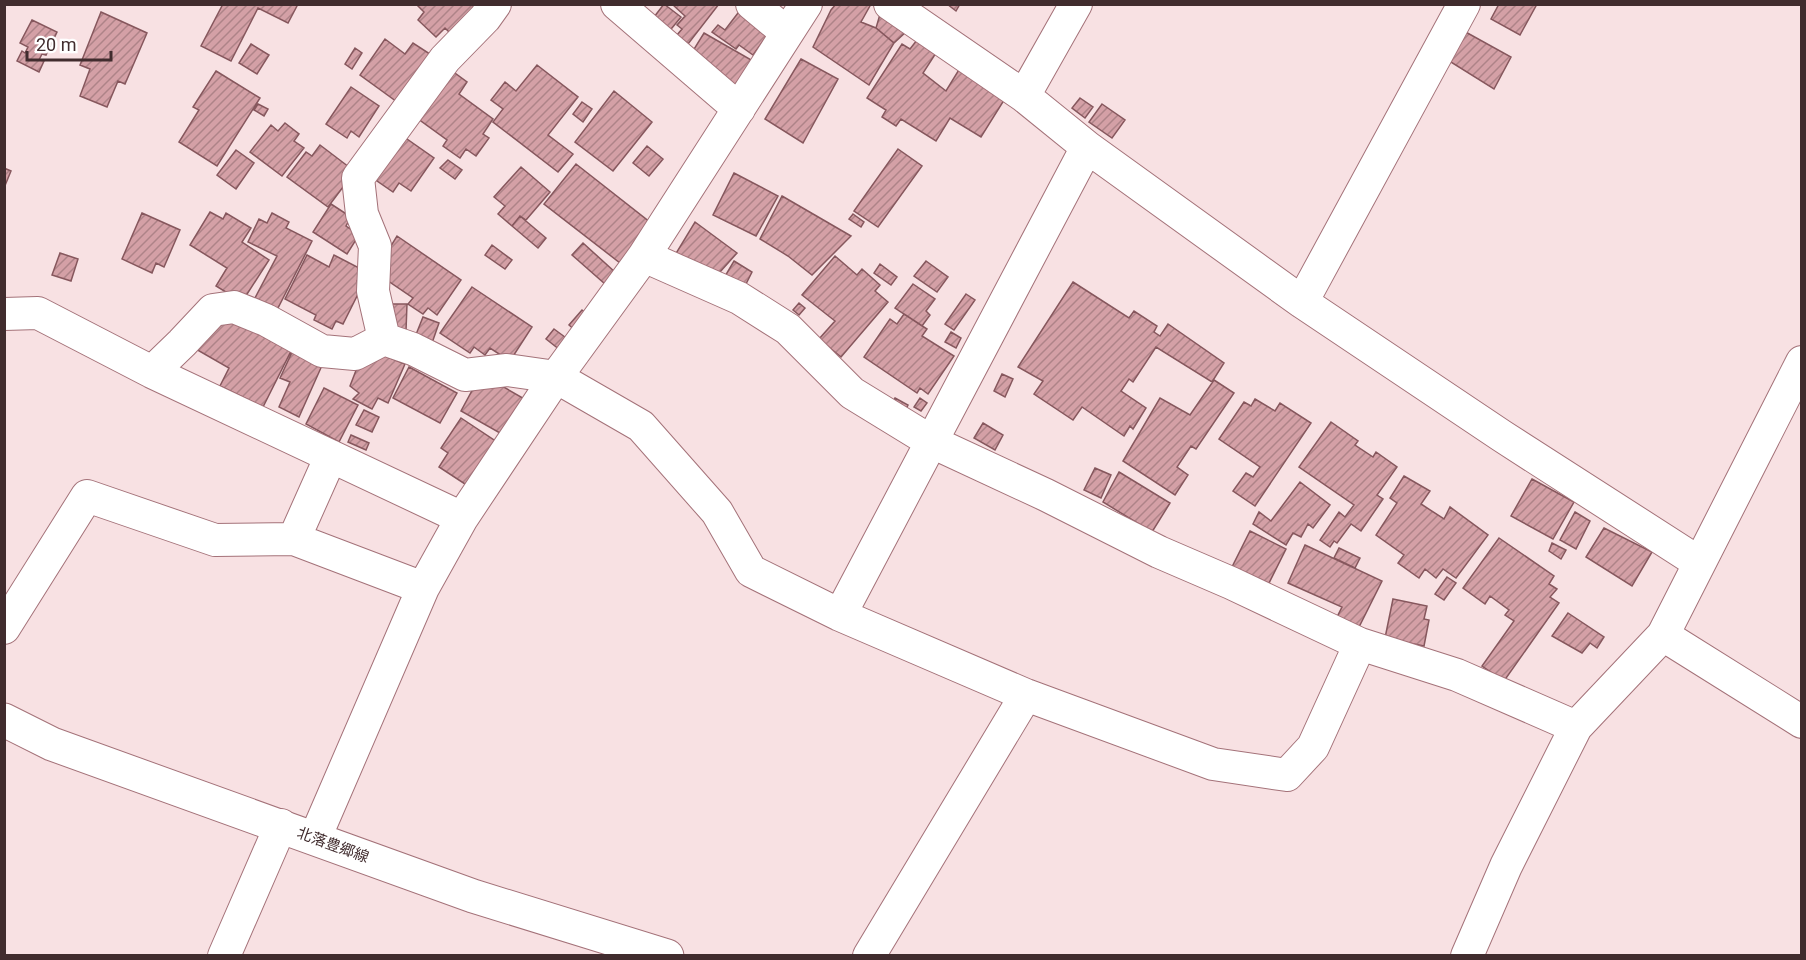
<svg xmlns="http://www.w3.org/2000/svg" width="1806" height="960" font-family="Roboto,'Noto Sans JP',sans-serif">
  <defs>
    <pattern id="building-hatch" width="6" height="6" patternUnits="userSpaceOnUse" patternTransform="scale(1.5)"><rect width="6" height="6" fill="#d4a0a6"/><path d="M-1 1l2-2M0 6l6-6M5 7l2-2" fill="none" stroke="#ae8388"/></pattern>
  </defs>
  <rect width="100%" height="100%" fill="#f8e1e3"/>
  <path fill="url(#building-hatch)" stroke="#86575d" stroke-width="1.5" d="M223,4H298L288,23L258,8L231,61L201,46Z
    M416,4H476V5L450,33L445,28L436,37L418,20L424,12Z
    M664,4L681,17L667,34L651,21Z
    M672,4H719L688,44L677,35L682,29L677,25L685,16Z
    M836,4H871L861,22L876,28L894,43L869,85L813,47L831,10Z
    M947,4H960L956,11Z
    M1499,4H1537L1520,35L1491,19Z
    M741,9L771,30L753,55L739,45L736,49L712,32L718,25L725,30Z
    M881,11L909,29L894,43L876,28Z
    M101,12L147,33L125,84L118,81L107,107L80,96L90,69L80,65Z
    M32,20L57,32L46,55L42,54L39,60L44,61L39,72L17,61L22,51L25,53L28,47L20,43Z
    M1462,30L1511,57L1494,89L1446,59Z
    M704,33L753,61L737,88L691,54Z
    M385,39L405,54L413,43L433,56L404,107L360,75Z
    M917,40L936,53L923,73L946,91L960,68L1006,97L981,137L950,118L936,141L901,119L896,126L882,117L886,110L867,98L902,44L910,49Z
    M251,44L269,55L257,74L239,63Z
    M355,48L362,53L352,69L345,64Z
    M801,59L838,79L803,143L765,119Z
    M444,65L467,82L459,94L493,119L483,134L489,138L476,156L466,149L460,158L443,146L447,140L410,113Z
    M537,65L578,97L548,135L573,154L558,172L493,122L503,109L491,100L505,82L516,91Z
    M216,71L260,98L217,166L179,142L199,110L193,107Z
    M351,87L379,106L359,137L351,131L347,138L326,124Z
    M614,91L652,122L613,171L575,142Z
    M1080,98L1093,107L1085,118L1072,108Z
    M582,102L592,109L583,122L573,114Z
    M258,104L268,109L264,116L254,110Z
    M1102,104L1125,120L1112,138L1089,122Z
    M285,123L299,134L294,141L304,148L282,176L250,152L271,125L278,131Z
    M397,132L434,158L411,191L399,183L393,192L367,174Z
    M320,145L349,167L343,174L349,179L328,207L287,177L306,152L312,156Z
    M647,146L663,159L649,176L633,163Z
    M898,149L922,166L878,227L854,211Z
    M236,150L254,163L236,189L217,175Z
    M448,160L462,170L455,179L440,168Z
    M576,164L651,223L620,263L544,204Z
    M521,167L550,192L526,220L520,216L512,226L498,214L505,206L494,197Z
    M4,168L11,171L4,188Z
    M734,173L778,196L756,236L713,215Z
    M782,196L851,236L812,275L788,256L760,239Z
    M331,204L351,217L346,226L359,235L347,254L313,232Z
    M210,212L223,219L226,213L251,228L242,242L269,260L242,302L216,286L227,268L190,245Z
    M142,213L180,230L164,267L156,263L152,273L122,259Z
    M272,213L289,222L286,228L312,241L277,310L255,298L277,256L248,242L259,219L267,223Z
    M853,214L864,222L861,227L849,219Z
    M520,216L546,238L538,248L512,226Z
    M695,222L737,253L711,282L675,255Z
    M397,236L461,280L437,315L428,308L423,314L408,304L413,298L375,272Z
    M583,243L616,273L605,284L572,255Z
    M492,245L512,260L505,269L485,255Z
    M60,253L78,259L71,281L52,275Z
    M307,255L329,267L334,255L363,270L357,281L363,284L343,324L336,321L332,329L314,320L316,315L285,299Z
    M835,256L857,275L862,269L880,285L875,291L888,302L841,357L819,339L835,321L802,295Z
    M734,261L752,272L744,288L721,283Z
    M926,261L948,277L937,292L914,276Z
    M880,264L897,277L891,285L874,273Z
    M1073,282L1129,318L1134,311L1157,326L1154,332L1160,336L1168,324L1224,363L1212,382L1156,347L1133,382L1129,379L1121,391L1146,408L1133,429L1130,426L1124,436L1082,407L1073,420L1034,394L1043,381L1018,367Z
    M913,284L935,299L926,311L930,315L922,326L895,308Z
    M472,287L532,327L510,361L490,348L485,355L474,347L470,353L440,333Z
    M966,294L975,300L954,330L945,324Z
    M799,303L805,308L799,315L793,310Z
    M385,304H407L406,331L384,330Z
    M582,310L591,317L577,332L569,325Z
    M218,312L291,351L263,407L220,386L229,368L194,348Z
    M904,314L927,329L922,336L954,356L928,394L920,388L917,393L864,357L890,319L897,324Z
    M423,317L439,323L432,343L415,337Z
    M554,329L569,340L560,350L546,339Z
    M951,332L961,338L956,348L945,342Z
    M294,348L324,361L299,417L279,407L290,382L280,378Z
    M375,352L405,364L388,403L378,398L372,409L353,399L359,393L350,386L360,360Z
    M409,367L457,393L440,423L393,398Z
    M481,374L528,401L507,437L461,411Z
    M1002,374L1013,379L1005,397L994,391Z
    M1214,380L1234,393L1196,449L1191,446L1177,467L1188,475L1175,495L1123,461L1160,398L1190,415Z
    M324,388L358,405L339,442L306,424Z
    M895,398L908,405L905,411L892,404Z
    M920,398L927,403L921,411L914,407Z
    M1255,399L1275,411L1280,403L1311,423L1255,506L1233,491L1246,473L1253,477L1260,467L1219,439L1244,402L1251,406Z
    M364,410L379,417L372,432L356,425Z
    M461,418L503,446L468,486L439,467L448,453L441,448Z
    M1331,422L1358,441L1355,445L1373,457L1376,452L1397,467L1377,495L1383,499L1361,531L1351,524L1337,543L1334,541L1330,547L1320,540L1339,512L1345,517L1354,505L1299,467Z
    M983,423L1003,435L995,450L974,438Z
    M351,435L369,443L366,450L348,442Z
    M1095,468L1111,475L1101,498L1084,490Z
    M1119,472L1170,503L1152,532L1103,502Z
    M1404,476L1430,491L1421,504L1444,519L1450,507L1488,535L1456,578L1443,569L1436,578L1425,569L1419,578L1398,563L1404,555L1376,535L1397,503L1390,498Z
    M1532,479L1574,502L1553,539L1511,516Z
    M1300,482L1330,505L1313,528L1308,524L1301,537L1293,533L1286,545L1253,524L1259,512L1271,521Z
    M1575,512L1590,521L1576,549L1560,540Z
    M1604,528L1652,552L1632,586L1586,557Z
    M1250,531L1286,549L1268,585L1232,567Z
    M1499,538L1554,576L1549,584L1557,589L1550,597L1559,603L1504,681L1482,666L1514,621L1505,615L1509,610L1490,596L1485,604L1463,588Z
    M1552,543L1566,550L1561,559L1549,551Z
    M1305,545L1382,581L1357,631L1335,621L1342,607L1288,583Z
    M1339,548L1360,558L1355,568L1334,558Z
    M1447,577L1456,583L1444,600L1435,594Z
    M1393,599L1427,606L1424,619L1429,620L1424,646L1385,638Z
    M1568,613L1604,637L1597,648L1590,643L1582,653L1552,636Z"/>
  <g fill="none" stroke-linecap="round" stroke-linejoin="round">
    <g stroke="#a47279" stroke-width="34">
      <path id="street" d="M617,4L739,109
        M752,4L787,33
        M890,4L1024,96L1087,147L1302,302L1502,436L1698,562
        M1024,96L1076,4
        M644,256L739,298L788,329L852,393L932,442L1046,495L1159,552L1231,583L1360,644L1457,675L1576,727
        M1302,302L1464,4
        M4,314L38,313L152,372L462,518
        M384,339L373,291L375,246L362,214L358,178L445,59L485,18L495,4
        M152,372L182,343L213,310L234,307L266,320L322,351L355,354L384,339L413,349L465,375L507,370L556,377L641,426L717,512L751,571L840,615L1026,695L1213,764L1287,775L1313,747L1360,644
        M294,539L331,456
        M840,615L1087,147
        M4,628L87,496L215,540L294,539L423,588
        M1663,635L1802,722
        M315,838L423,588L462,518L556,377L644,256L806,4
        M224,956L281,825
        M869,956L1026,695
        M1467,956L1506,866L1576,727L1663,635L1802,362"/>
    </g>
    <g stroke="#a47279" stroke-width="35">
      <path id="secondary" d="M4,720L52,744L473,896L667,956"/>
    </g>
    <use href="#street" stroke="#fff" stroke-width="32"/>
    <use href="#secondary" stroke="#fff" stroke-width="33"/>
  </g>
  <g text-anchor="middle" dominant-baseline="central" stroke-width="4.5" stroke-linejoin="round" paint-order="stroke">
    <g font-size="15" fill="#412c2e" stroke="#fff">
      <text transform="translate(333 845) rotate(20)">北落豊郷線</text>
    </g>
  </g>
  <rect width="1806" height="960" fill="none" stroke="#412c2e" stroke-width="12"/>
  <path d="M27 51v9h84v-9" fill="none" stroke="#412c2e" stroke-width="3"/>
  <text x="36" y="51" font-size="18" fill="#412c2e" stroke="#ffffff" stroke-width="4.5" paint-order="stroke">20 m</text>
</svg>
